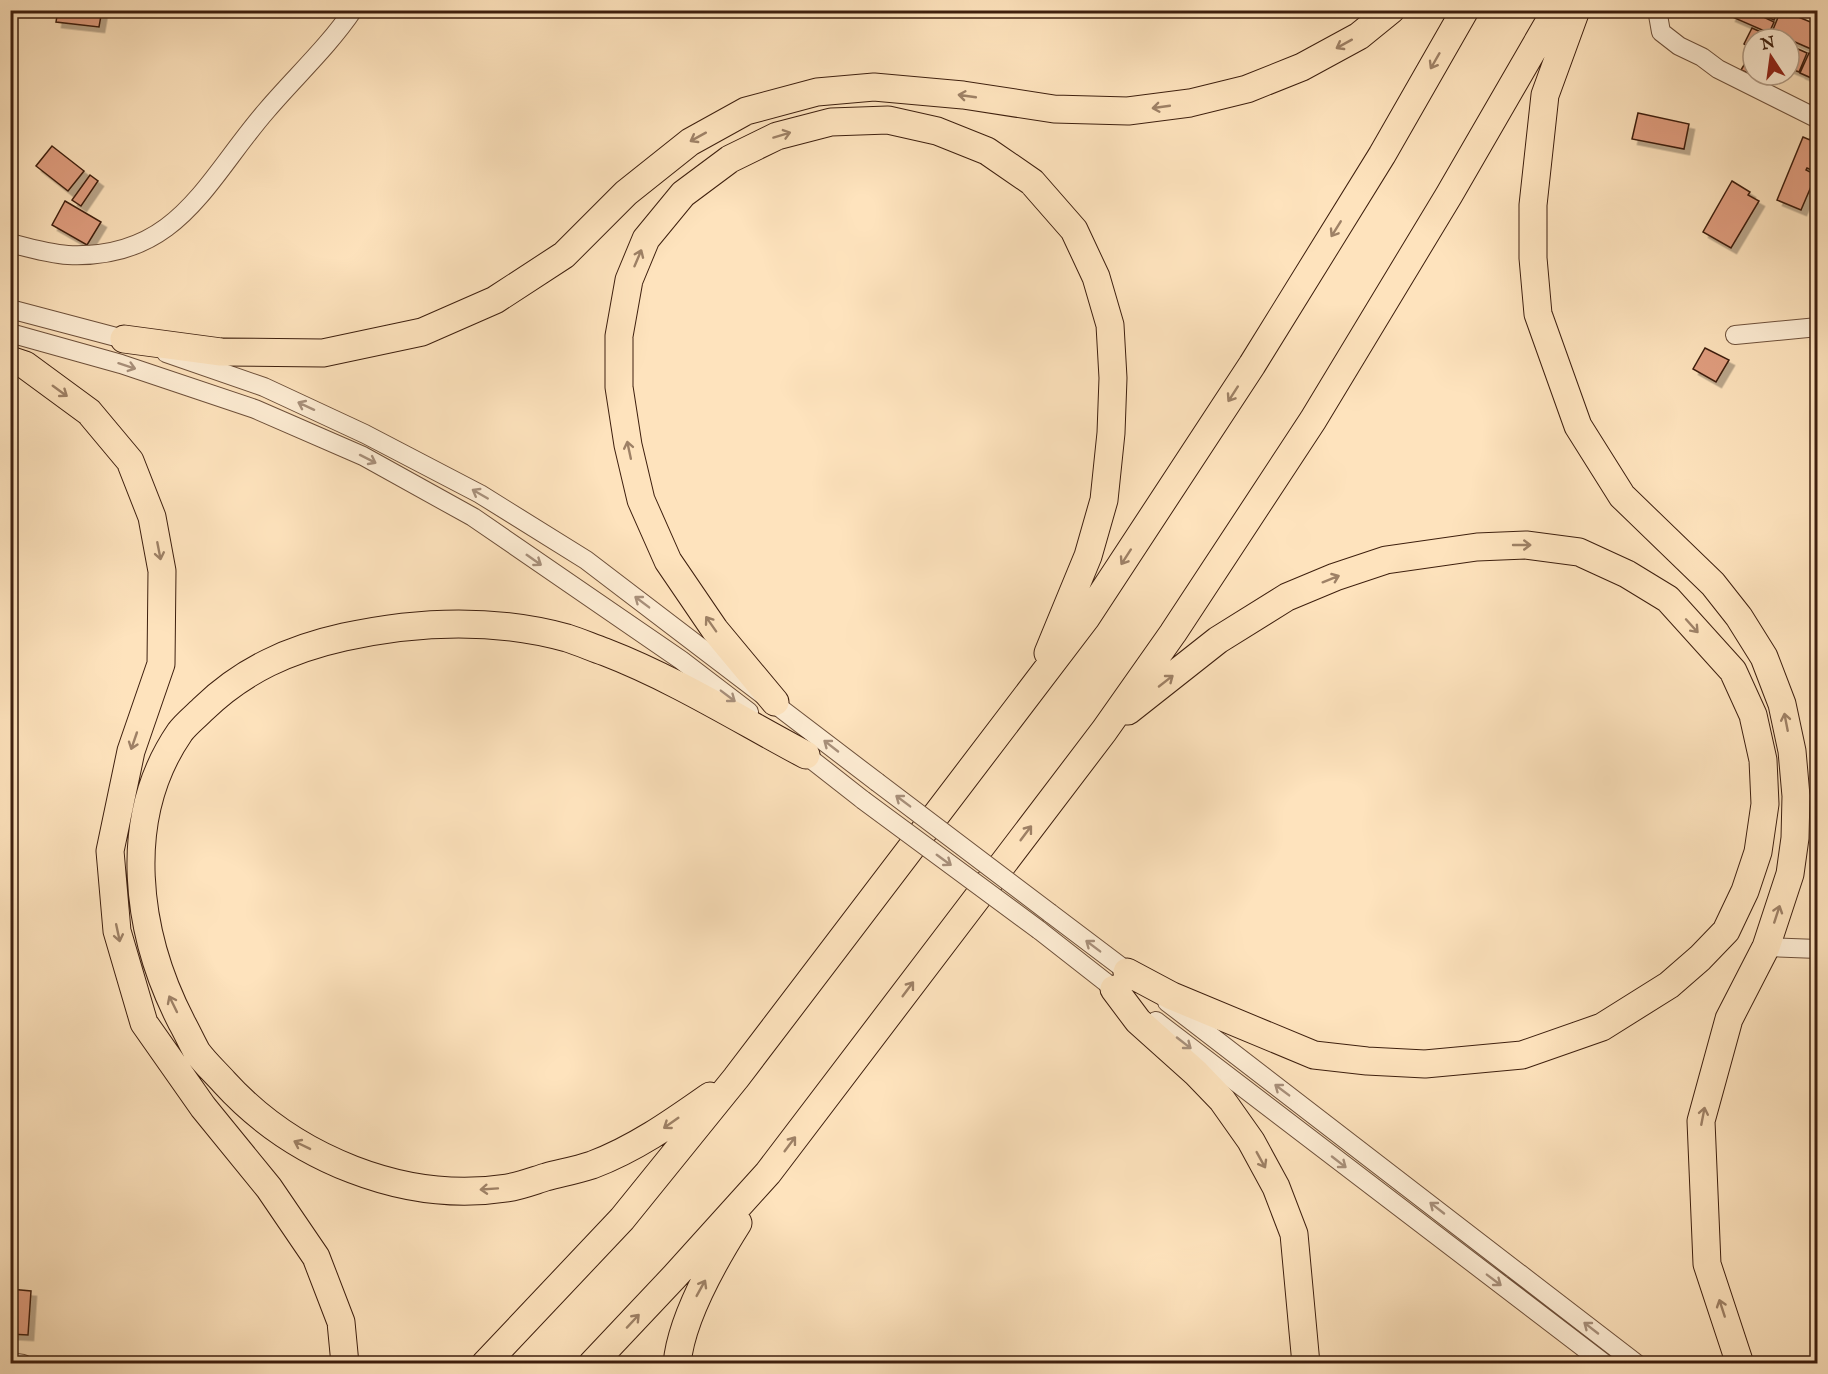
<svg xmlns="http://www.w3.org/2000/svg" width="1828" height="1374" font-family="'IM FELL English',serif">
  <defs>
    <filter id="shadow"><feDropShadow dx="5.5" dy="5.5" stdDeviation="0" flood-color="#0004"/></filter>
  </defs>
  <rect width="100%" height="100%" fill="#fee3bd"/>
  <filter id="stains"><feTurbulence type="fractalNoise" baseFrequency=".00333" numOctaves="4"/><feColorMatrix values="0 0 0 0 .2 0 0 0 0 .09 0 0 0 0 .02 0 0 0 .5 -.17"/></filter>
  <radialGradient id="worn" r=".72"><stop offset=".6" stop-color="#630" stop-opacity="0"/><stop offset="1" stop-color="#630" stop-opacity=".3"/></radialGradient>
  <path fill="#e19e80" stroke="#3e1f0e" stroke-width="1.5" filter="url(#shadow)" d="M58,10H102L99,27L56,22Z
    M1733,10H1749L1774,22L1769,33L1730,16Z
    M1752,10H1778L1774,20Z
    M1781,10L1818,25V52L1772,32Z
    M1752,28L1776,39H1753V49L1744,44Z
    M1789,45L1807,53L1799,72L1789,68Z
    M1809,53L1818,57V81L1800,73Z
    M1747,60L1753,64V75L1741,70Z
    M1638,113L1689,124L1684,149L1632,139Z
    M1803,137L1810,140L1811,137L1818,139V169L1816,172L1807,168L1806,170L1816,175L1801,210L1777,200Z
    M52,146L84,171L68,191L36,166Z
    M90,175L98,181L81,206L72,200Z
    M1732,181L1750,192L1748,195L1759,201L1731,248L1703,232Z
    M65,201L101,222L87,245L52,225Z
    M1705,348L1729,360L1716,382L1693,369Z
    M10,1289L31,1291L28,1335L10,1334Z"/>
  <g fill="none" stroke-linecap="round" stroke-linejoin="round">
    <g stroke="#6e503a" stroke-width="20">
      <path id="minor" d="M1660,10L1658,15L1661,32L1679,46L1702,57L1718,69L1818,119
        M10,243C29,248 50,254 68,255C178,260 206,180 267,110C295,77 328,47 353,10
        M10,309L135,342
        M10,333L121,364L255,409L363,456L473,517L681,660L749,712
        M1735,335L1818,327
        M166,353L264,387L365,434L480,494L586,560L877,782
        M798,749L863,800
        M1050,913L1136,978
        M1039,930L1122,995
        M1766,947L1818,949
        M1167,1002L1637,1364
        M1156,1021L1605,1364
        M10,1362L23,1364"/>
    </g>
    <g stroke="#3e1f0e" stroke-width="29">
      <path id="highway" d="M1576,10L1545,95L1533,205V258L1538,314L1578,426L1622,496L1713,584L1739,617L1764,657L1782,704L1792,751L1796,796L1795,838L1790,874L1766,947L1729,1019L1701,1121L1707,1264L1740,1364
        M124,339L221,352L323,353L422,332L495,300L564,255L626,193L690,142L746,111L817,92L874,87L963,95L1054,109L1128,111L1190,103L1247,89L1302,67L1359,36L1391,10
        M10,360L25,365L89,412L130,461L152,517L162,571L161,664L131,751L110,851L117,931L144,1023L203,1107L269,1188L316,1257L341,1322L345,1364
        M775,702L715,630L668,561L641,500L628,445L619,387V336L629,280L646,239L683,194L730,159L777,136L831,122L888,120L937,131L987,151L1032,182L1074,230L1096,277L1110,325L1113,378L1111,433L1104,500L1088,556L1048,653
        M1127,972L1172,996L1314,1055L1367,1061L1425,1064L1522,1055L1602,1027L1669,985L1700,958L1726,931L1745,891L1758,852L1765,804L1763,760L1753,715L1733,671L1668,599L1627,574L1579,552L1526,545L1477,547L1386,560L1335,577L1287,597L1218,640L1128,711
        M1114,989L1138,1021L1196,1073L1222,1100L1251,1141L1276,1187L1294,1234L1306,1364
        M710,1096C673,1122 635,1149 592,1165C577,1170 561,1173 546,1177C533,1181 520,1186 507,1188C404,1204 293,1158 224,1082C215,1072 205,1063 197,1052C192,1043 187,1032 182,1023C136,934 120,819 180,732C186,724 195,717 203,709C243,670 290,649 344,637C417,621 494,618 567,638C580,642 593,648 605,652C675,679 740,720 806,755
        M485,1364L622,1219L736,1078L1086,618L1252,365L1382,155L1465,10
        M592,1364L675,1276L768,1173L1104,731L1173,633L1313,420L1449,195L1556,10
        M677,1364C681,1319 714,1261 738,1223"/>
    </g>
    <use href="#minor" stroke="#feedd4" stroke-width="18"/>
    <use href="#highway" stroke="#fee3bd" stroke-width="27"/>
    <g stroke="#6e503a" stroke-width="20" stroke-linecap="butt">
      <path id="minor-bridge" d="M877,782L1050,913
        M863,800L1039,930"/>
    </g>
    <use href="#minor-bridge" stroke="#feedd4" stroke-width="18"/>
  </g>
  <defs><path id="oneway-shaft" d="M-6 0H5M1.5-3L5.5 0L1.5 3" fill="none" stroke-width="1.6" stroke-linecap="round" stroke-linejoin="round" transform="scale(1.5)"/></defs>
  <g stroke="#9e8166">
    <use href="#oneway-shaft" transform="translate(1344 44) rotate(151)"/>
    <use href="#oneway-shaft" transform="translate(1435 61) rotate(120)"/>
    <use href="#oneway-shaft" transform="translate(967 96) rotate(-172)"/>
    <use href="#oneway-shaft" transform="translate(1161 107) rotate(172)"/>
    <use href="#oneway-shaft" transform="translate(782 135) rotate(-17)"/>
    <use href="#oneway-shaft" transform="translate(698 137) rotate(151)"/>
    <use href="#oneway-shaft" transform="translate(1336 229) rotate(122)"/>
    <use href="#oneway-shaft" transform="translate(638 258) rotate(-67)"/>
    <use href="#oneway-shaft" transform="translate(60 391) rotate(36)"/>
    <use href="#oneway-shaft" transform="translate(1233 394) rotate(123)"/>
    <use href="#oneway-shaft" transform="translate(629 450) rotate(-102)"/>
    <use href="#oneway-shaft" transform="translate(1522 545)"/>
    <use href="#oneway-shaft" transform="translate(159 551) rotate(79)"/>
    <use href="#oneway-shaft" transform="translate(1126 557) rotate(123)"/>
    <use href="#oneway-shaft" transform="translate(1331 579) rotate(-22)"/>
    <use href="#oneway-shaft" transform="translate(711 624) rotate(-125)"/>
    <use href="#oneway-shaft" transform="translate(1692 626) rotate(48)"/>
    <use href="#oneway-shaft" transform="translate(1166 681) rotate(-38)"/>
    <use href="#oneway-shaft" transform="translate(1786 722) rotate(-101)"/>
    <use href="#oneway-shaft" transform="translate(134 741) rotate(109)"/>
    <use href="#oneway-shaft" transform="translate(1026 833) rotate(-53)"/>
    <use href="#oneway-shaft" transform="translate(1777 914) rotate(-72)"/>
    <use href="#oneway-shaft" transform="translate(118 933) rotate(78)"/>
    <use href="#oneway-shaft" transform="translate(908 989) rotate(-53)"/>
    <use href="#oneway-shaft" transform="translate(173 1004) rotate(-116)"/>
    <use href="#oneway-shaft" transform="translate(1703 1116) rotate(-79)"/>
    <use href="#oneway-shaft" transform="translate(671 1123) rotate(145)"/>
    <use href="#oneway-shaft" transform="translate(790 1144) rotate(-53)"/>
    <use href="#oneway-shaft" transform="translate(302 1145) rotate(-154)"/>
    <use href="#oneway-shaft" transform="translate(1261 1160) rotate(61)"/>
    <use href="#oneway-shaft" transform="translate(489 1189) rotate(176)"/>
    <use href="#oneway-shaft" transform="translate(701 1288) rotate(-61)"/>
    <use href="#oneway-shaft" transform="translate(1722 1308) rotate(-108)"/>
    <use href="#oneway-shaft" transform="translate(633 1321) rotate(-47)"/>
  </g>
  <g stroke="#a8907b">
    <use href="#oneway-shaft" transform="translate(127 366) rotate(18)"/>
    <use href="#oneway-shaft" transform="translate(306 406) rotate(-155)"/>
    <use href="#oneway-shaft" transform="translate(368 459) rotate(27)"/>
    <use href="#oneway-shaft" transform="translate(480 494) rotate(-150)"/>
    <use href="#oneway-shaft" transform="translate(534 560) rotate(35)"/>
    <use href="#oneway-shaft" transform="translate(642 602) rotate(-143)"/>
    <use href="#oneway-shaft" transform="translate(728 696) rotate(37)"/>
    <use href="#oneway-shaft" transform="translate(831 746) rotate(-142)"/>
    <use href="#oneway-shaft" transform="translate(903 801) rotate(-143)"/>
    <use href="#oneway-shaft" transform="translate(944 860) rotate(36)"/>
    <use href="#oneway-shaft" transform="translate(1093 946) rotate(-143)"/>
    <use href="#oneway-shaft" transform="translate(1184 1043) rotate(38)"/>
    <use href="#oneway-shaft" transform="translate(1282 1090) rotate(-143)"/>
    <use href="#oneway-shaft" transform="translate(1339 1162) rotate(38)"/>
    <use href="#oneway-shaft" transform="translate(1437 1208) rotate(-142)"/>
    <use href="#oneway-shaft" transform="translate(1494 1280) rotate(37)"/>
    <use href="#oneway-shaft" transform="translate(1591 1328) rotate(-142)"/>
  </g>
  <rect width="1828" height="1374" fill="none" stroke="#fee3bd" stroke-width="36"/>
  <rect x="12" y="12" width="1804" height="1350" fill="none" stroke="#3e1f0e" stroke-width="3"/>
  <rect x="18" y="18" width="1792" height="1338" fill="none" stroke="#3e1f0e" stroke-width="1.5"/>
  <g transform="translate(1771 57) rotate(347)"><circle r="28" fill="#feedd4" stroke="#b19b85" stroke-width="1.5"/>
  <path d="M0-4.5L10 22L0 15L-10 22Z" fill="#8f2418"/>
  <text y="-9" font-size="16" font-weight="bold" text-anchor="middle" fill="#3e1f0e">N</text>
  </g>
  <rect width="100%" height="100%" filter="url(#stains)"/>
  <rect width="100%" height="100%" fill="url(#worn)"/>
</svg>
